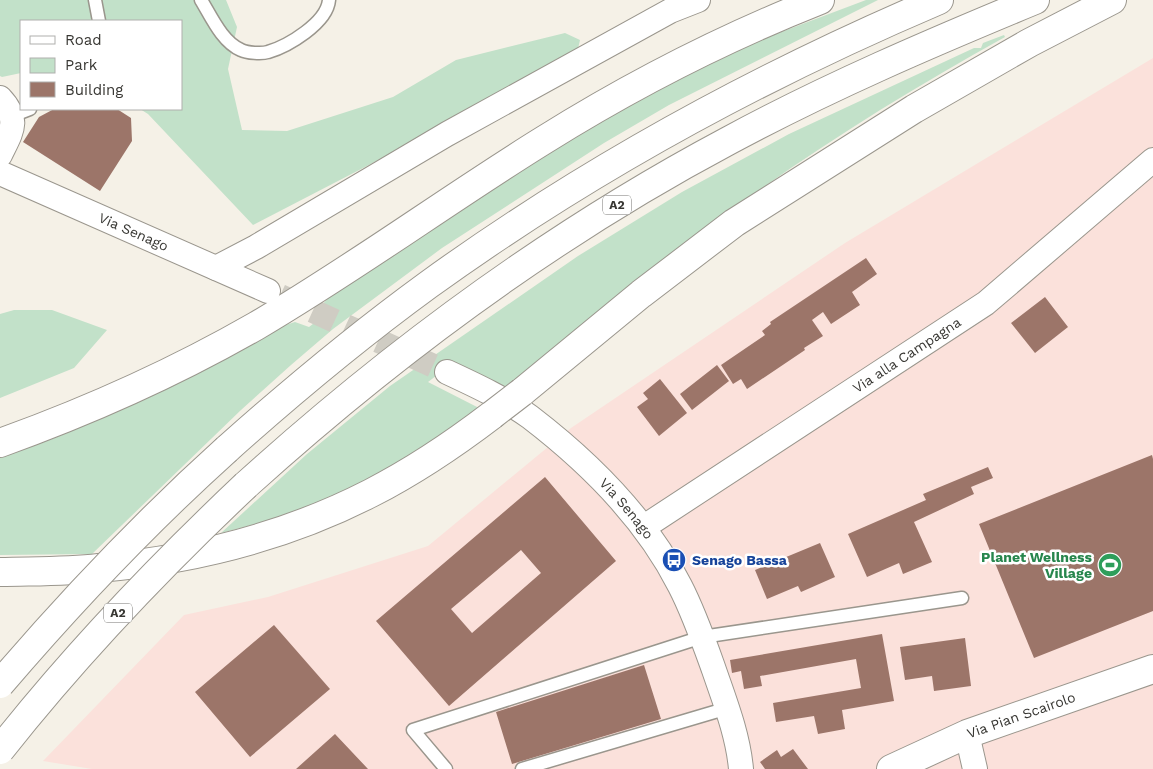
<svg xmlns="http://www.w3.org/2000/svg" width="1153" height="769" font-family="'Work Sans',sans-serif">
  <rect width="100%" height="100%" fill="#f5f1e7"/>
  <path fill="#fbe1db" d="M1153,58V769H92L43,761L184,615L268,597L428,546L571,428L845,243Z"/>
  <path fill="#c2e1c9" d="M0,0H226L237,27L228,69L242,130L287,131L393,97L456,60L565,33L580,40L577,53L365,167L253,225L148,114L140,109H181V21H21V73L2,77L0,76Z
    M866,0H878L669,105L604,143L442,248L333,329L291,365L241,410L92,554L0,555V458C99,424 192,378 282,326L295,322L309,327L331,310L321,306L330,296L547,152L657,90L760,40Z
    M1004,35L1005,37C920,84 837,135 758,191C671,253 589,322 505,388L453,363L428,382L479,408C441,436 403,463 361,484C317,506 269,521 221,533L307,454L390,386L578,256L682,192L789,134L974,48H981L983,43Z
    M14,310H52L107,330L74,368L0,398V314Z"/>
  <path fill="#9c7569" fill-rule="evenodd" d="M54,109H117L131,118L132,141L100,191L23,142L39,117Z
    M866,258L877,274L852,292L860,305L831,324L823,312L812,320L823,336L804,348L805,350L747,389L741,379L733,384L721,365L765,335L762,331L771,324L770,322Z
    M1045,297L1068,327L1035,353L1011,323Z
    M717,365L729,381L692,410L680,394Z
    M660,379L687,413L659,436L637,407L648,399L643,393Z
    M1152,455L1153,459V611L1034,658L979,524Z
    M988,467L993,478L971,487L974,494L914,522L932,562L903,574L899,563L867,577L848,534L926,500L923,494Z
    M545,477L616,561L449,706L376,621ZM521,550L541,573L472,633L451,609Z
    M820,543L835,577L801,592L798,586L767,599L755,570Z
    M274,625L330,689L250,757L195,692Z
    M882,634L894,701L842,710L845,729L818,734L814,716L776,722L773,703L861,688L856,659L760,676L762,686L744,689L741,671L732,673L730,660Z
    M965,638L971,686L934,691L932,676L905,680L900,647Z
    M644,665L661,719L512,764L496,712Z
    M335,734L368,769H296Z
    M793,749L808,769H765L760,762L777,750L781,757Z"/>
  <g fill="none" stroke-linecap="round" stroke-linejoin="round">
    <path stroke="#cfccc3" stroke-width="24" stroke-dasharray="24 12" stroke-linecap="butt" d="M280,296L447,372"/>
    <g stroke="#9a968d" stroke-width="15">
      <path id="service" d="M95,0L99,21
        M201,0C211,16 222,42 241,50C247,53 262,54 268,52C288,46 327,23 329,0
        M12,116L30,109
        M446,769L413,730L702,637L962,598
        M522,769L728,708"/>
    </g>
    <g stroke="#9a968d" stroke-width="26">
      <g id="minor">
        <path d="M0,98C21,120 11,132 0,155"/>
        <path id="s1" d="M0,173L268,291"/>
        <path d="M216,268L256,247L447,134L670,11L698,0"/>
        <path id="s2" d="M447,372C475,385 505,399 530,417C590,463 646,519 680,586C694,613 704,642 714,670C725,702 738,735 741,769"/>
        <path id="s3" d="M644,527L986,303L1153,160"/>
        <path d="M967,734L975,769"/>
      </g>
    </g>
    <g stroke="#9a968d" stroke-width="30">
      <g id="secondary">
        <path id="s4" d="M891,769L967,734L1153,669"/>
      </g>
    </g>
    <g stroke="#9a968d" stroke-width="30">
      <path id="motorway" d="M522,392L641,294L734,223L914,109L1029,43L1112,0
        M0,443C89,411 174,373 256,326C355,268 447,200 544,140C632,85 724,38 820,0
        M227,449C292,391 358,336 428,285C587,170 758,77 939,0
        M246,485C393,352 553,234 728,141C828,87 931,43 1035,0
        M0,572C33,571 66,572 99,568C192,560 287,536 371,493C414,471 454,444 492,415"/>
    </g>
    <use href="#service" stroke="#fff" stroke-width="12"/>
    <use href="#minor" stroke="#fff" stroke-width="24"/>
    <use href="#secondary" stroke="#fff" stroke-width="28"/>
    <use href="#motorway" stroke="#fff" stroke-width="28"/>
    <g stroke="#9a968d" stroke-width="30" stroke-linecap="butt">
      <path id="motorway-bridge" d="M492,415L522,392
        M0,684C71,601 146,522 227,449
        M0,750C75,655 158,568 246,485"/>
    </g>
    <use href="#motorway-bridge" stroke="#fff" stroke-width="28"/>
  </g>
  <defs>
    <g id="bus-disc" transform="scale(1.25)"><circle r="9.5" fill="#1a4fb4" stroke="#fff"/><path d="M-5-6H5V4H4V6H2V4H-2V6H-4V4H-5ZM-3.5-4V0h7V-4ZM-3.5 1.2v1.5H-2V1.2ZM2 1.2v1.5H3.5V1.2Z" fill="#fff"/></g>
    <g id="stadium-disc" transform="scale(1.25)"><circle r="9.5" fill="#2e9e5b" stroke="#fff"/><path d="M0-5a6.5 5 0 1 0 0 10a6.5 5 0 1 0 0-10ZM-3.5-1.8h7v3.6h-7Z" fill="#fff"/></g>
  </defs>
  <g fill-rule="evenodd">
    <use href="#bus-disc" x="674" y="560"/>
    <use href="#stadium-disc" x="1110" y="565"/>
  </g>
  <g text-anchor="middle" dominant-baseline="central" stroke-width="5" stroke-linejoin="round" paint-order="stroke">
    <g fill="#fff" stroke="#747370" stroke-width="1">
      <rect x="603" y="195.5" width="28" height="19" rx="4"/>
      <rect x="104" y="603.5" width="28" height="19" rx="4"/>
    </g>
    <g font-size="12" font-weight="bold" fill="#383733">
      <text x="617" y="205">A2</text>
      <text x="118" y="613">A2</text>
    </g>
    <g font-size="14" fill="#383733" stroke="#fff">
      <text stroke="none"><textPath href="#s1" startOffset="146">Via Senago</textPath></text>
      <text stroke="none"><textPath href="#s3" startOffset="314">Via alla Campagna</textPath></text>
      <text stroke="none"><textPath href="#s2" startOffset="228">Via Senago</textPath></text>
      <text stroke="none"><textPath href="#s4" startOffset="141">Via Pian Scairolo</textPath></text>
    </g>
    <g font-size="14" font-weight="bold" fill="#27864d" stroke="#fff" text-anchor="end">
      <text x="1092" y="557">Planet Wellness<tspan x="1092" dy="16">Village</tspan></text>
    </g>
    <g font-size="14" font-weight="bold" fill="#164399" stroke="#fff" text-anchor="start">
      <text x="692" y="560">Senago Bassa</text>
    </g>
  </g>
  <rect x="20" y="20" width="162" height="90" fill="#ffffff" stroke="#afafad"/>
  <rect x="30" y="36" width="25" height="8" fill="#ffffff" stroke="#afafad"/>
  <text x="65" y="45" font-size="15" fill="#383733">Road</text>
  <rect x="30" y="58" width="25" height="15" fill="#c2e1c9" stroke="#afafad"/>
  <text x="65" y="70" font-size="15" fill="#383733">Park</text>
  <rect x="30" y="82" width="25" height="15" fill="#9c7569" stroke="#afafad"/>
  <text x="65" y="95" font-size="15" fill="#383733">Building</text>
</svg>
